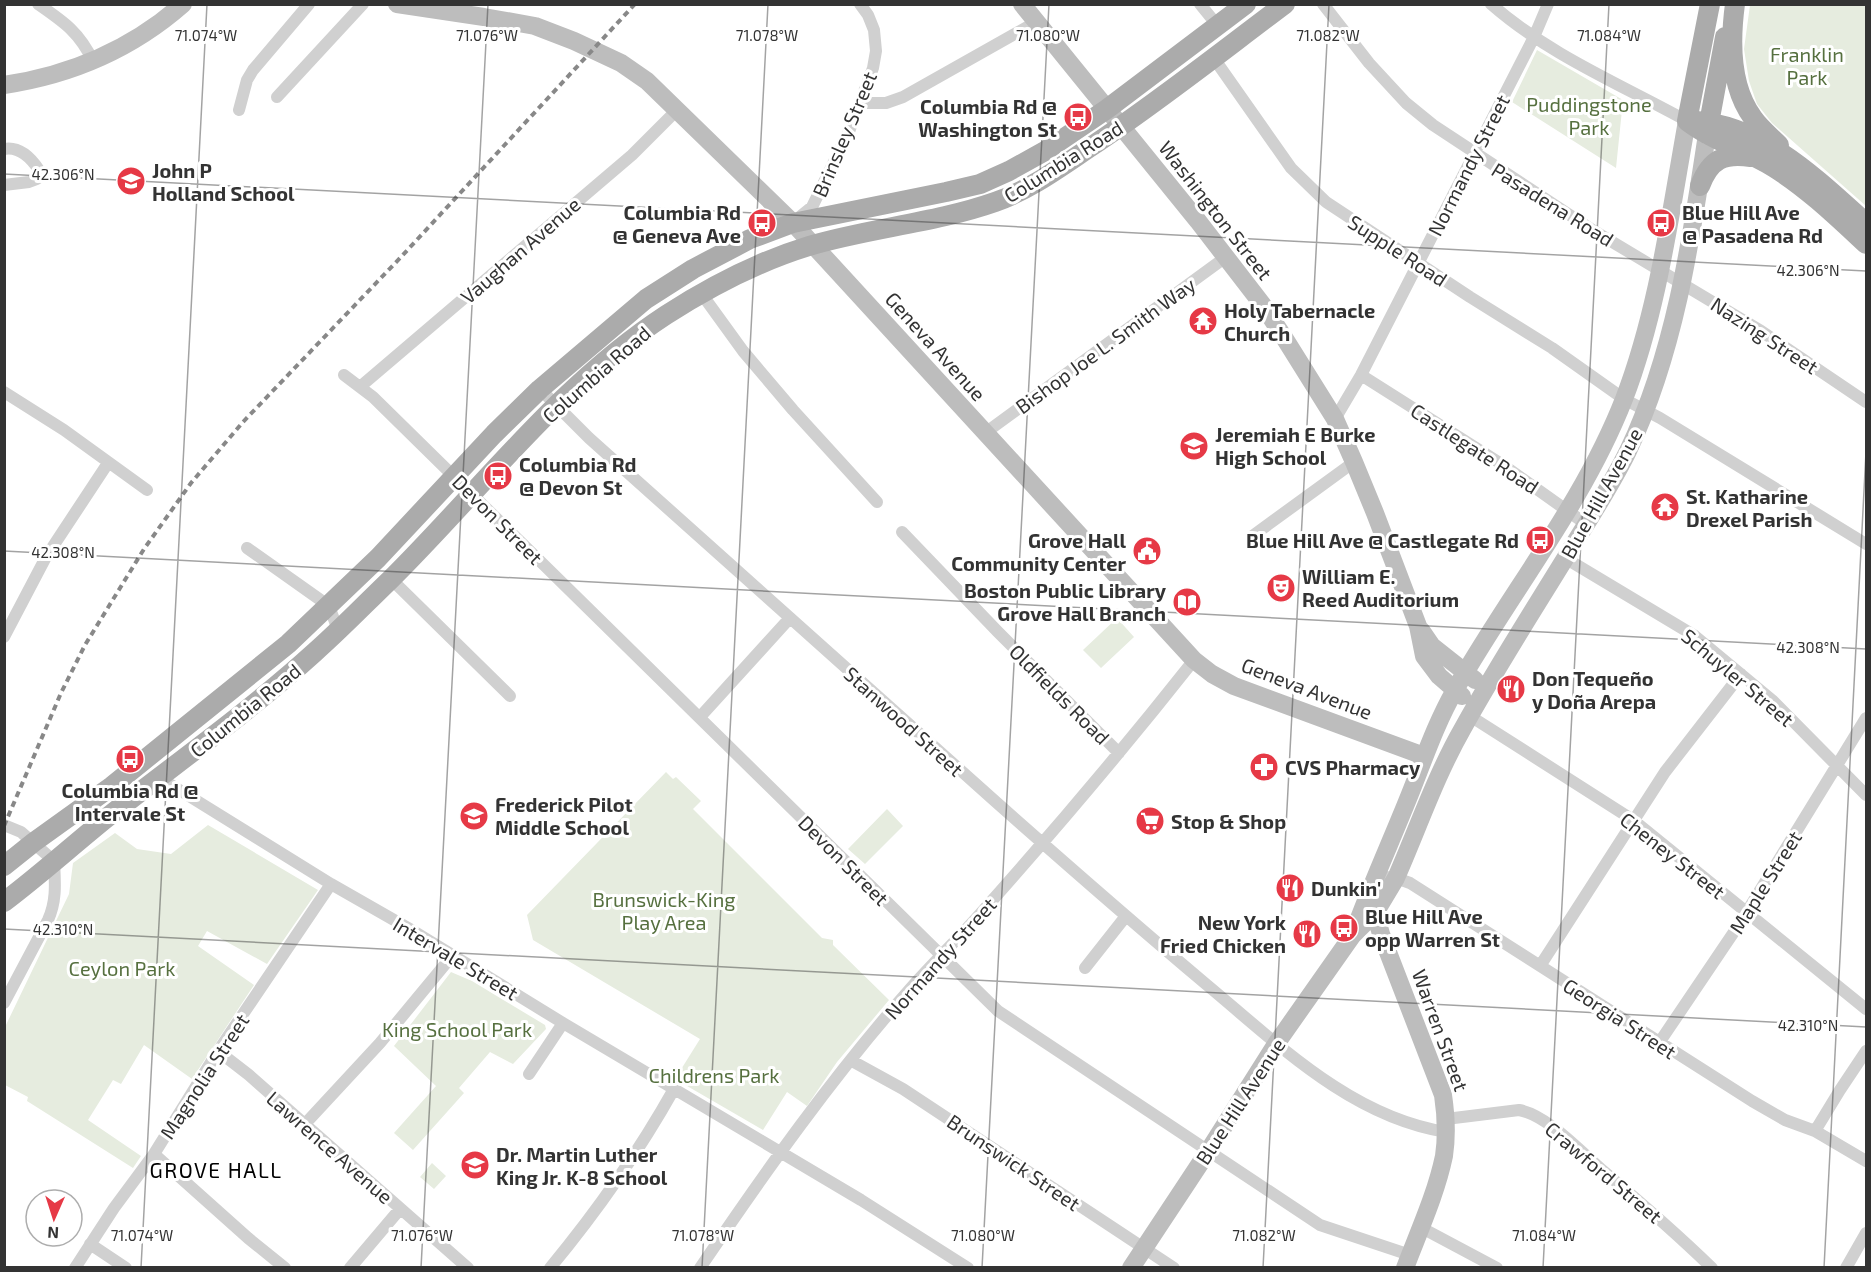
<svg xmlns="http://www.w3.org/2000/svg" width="1871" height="1272" font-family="'Exo 2',sans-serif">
  <rect width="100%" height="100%" fill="#fff"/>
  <path fill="#e6ecdf" d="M1750,5H1866V206L1772,123L1757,104L1749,81L1744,49Z
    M1537,50L1623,100L1616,168L1512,102Z
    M1117,618L1134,637L1101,668L1083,650Z
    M666,772L673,779L676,777L701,801L693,809L822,938L833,940V945L889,1000L837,1062L807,1106L787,1092L763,1130L675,1079L700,1039L533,940L527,915Z
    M887,809L903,826L865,864L848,849Z
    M208,825L318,890L267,964L207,931L198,946L254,985L192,1079L144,1045L121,1084L113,1080L88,1120L141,1156L133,1168L27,1101L28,1097L5,1085V1027L69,894L73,863L115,833L137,849L171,854Z
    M451,972L472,981L545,1025L546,1029L513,1064L490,1052L459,1088L464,1093L413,1150L394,1133L436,1086L394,1046Z
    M432,1163L446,1176L434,1189L420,1177Z"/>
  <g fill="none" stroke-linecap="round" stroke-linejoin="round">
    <path stroke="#d0d0d0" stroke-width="12" d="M38,4C64,22 79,32 93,61
      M1200,4L1217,25
      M1323,4L1369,63L1406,103L1433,125L1594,231L1761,331L1866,402
      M1491,4C1549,55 1620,84 1687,121
      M1213,57L1291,168L1326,202L1470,297L1552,348L1624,399L1660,418L1866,544
      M277,97L363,4
      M861,103H886L903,97L1036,22
      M239,110L247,80L253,70L309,4
      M4,149C20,146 31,158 39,170L37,179L29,182L4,185
      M796,220L812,207L850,129L873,68L876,51L874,30L868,15L860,4
      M701,293L743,351L793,410L877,502
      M344,375L373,397L998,1011L1320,1225L1410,1255
      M1361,375L1503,465L1586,524
      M361,386L632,155L677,110
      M540,389L589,438C724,560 860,681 996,802C1066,864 1136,925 1207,985C1278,1044 1351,1117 1446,1132
      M4,392L64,430L147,490
      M1335,419L1361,375L1534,37L1548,4
      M985,433L1226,257
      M902,532L998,632L1119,753
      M1251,537L1354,462
      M247,548L329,606L338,630
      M1565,558L1695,636L1772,700L1866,795
      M391,579L510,696
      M4,637L46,557L108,463
      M1470,716L1633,820L1866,1009
      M700,717L789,619
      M160,778L331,884L415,932L563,1023L861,1200L968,1268
      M4,825L21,832L54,861C55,882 57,900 48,920L4,1003
      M1375,876L1396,878L1410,883L1752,1101L1785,1120L1815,1131L1866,1161
      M1540,966L1665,772L1741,674
      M1085,968L1126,916
      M1659,1043L1740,923L1866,718
      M218,1051L249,1075L468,1268
      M852,1061L903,1089L1174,1268
      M529,1074L563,1023
      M1446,1119L1519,1110C1547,1115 1580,1151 1601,1169C1639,1201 1676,1233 1712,1268
      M304,1125L380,1043L452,956
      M1815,1131L1840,1090L1866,1051
      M154,1154L248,1238L285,1268
      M1420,1227L1497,1268
      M90,1244L126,1268
      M75,1268L114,1208L154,1154L218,1051L331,884
      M350,1268L400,1209
      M550,1268C598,1210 637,1155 674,1089
      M700,1268C765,1172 833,1076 910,989C933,963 958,939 981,913C1055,830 1126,746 1194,660
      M1846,1268L1866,1233"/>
    <path stroke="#bdbdbd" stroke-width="18" d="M397,4L484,17L535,26L574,41L621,63L647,81L793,223L1194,660L1212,674L1234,686L1424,756
      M1022,4L1198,221L1262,304L1285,339L1335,419L1354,462L1375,513L1418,626L1424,656L1439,676L1462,696
      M4,85C71,75 133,48 183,4
      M1421,630L1432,646L1475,680
      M1375,905V913L1381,934L1443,1095C1446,1115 1447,1136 1444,1156C1436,1194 1419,1231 1405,1268
      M1355,929C1372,883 1392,839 1410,794C1424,759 1436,723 1455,690C1510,593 1583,504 1624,399C1658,310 1670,215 1687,121
      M1131,1268L1209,1150L1276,1044L1352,936L1375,913L1396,878C1418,828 1436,775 1463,728C1495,670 1531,614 1566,557C1587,522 1610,488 1628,451C1675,352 1691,241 1707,134"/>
    <path stroke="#ababab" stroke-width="20" d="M1735,4C1730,41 1730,87 1753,118C1760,128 1770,136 1779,145
      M1687,121C1713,141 1745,150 1773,167C1807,188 1837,217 1866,244
      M1687,121L1710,4
      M1696,121C1764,126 1818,180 1866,223
      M1707,134L1725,37
      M1700,186C1710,159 1724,153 1751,157
      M4,866L34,842L112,786L288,644L378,558L494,434L540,389L646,299L693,269L750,239L793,223L946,192L980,184L1009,171L1045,151L1107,109L1246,4
      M4,902C40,875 74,844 109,816C178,762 250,711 315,652C341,629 365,604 390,580C480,491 559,385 666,315C711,286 757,262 809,246C870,228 935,223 995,202C1030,190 1062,166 1092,146C1158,102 1221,52 1285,4"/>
    <path stroke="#888" stroke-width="4" stroke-dasharray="6 4.5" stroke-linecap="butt" d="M4,826L61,693L85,645L144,549L191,483L243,422L401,257L635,4"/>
  </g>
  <path fill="none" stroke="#333" stroke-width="1.5" stroke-opacity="0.45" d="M4,174L1866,271M4,551L1866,649M4,929L1866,1027M141,1268L207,4M421,1268L488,4M702,1268L768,4M982,1268L1049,4M1263,1268L1329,4M1543,1268L1609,4M1824,1268L1866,452"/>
  <defs>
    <g id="bus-disc" transform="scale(1.5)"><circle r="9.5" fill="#e63946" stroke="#fff"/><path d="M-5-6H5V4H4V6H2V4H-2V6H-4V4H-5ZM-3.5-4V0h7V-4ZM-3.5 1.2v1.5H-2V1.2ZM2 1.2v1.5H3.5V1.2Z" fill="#fff"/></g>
    <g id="school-disc" transform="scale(1.5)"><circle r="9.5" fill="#e63946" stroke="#fff"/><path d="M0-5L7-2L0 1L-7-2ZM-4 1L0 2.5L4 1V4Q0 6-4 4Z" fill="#fff"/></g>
    <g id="temple-disc" transform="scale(1.5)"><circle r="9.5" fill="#e63946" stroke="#fff"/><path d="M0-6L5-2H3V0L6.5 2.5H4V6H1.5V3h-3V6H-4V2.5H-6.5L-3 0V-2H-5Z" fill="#fff"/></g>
    <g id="civic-disc" transform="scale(1.5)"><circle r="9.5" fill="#e63946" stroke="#fff"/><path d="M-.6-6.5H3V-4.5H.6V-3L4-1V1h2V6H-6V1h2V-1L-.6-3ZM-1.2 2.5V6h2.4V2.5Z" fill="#fff"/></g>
    <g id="theatre-disc" transform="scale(1.5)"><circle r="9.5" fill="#e63946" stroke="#fff"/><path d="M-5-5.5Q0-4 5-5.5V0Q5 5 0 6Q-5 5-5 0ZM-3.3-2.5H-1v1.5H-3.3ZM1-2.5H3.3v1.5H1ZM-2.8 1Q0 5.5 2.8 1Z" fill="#fff"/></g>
    <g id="library-disc" transform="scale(1.5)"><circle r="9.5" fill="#e63946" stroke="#fff"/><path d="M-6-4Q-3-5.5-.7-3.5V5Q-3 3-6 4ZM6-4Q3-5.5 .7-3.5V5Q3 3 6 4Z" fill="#fff"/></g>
    <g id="restaurant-disc" transform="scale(1.5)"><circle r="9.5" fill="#e63946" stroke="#fff"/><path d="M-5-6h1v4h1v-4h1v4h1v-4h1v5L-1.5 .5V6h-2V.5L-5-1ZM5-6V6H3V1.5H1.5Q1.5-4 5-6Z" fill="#fff"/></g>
    <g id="pharmacy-disc" transform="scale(1.5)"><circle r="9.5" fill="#e63946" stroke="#fff"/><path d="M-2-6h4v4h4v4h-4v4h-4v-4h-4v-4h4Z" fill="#fff"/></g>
    <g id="supermarket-disc" transform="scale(1.5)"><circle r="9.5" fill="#e63946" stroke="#fff"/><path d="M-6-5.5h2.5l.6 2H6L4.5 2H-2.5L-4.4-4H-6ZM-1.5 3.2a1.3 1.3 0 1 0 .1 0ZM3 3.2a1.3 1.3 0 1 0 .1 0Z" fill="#fff"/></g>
  </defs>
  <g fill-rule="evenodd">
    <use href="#bus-disc" x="1078" y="117"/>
    <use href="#school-disc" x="131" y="181"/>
    <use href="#bus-disc" x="762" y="223"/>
    <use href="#bus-disc" x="1661" y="223"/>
    <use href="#temple-disc" x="1203" y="321"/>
    <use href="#school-disc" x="1194" y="446"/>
    <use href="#bus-disc" x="498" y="476"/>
    <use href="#temple-disc" x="1665" y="507"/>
    <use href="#bus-disc" x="1540" y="540"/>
    <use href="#civic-disc" x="1147" y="551"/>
    <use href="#theatre-disc" x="1281" y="588"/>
    <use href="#library-disc" x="1187" y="602"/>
    <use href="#restaurant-disc" x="1511" y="689"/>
    <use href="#bus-disc" x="130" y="759"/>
    <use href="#pharmacy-disc" x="1264" y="767"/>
    <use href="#school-disc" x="474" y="816"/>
    <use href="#supermarket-disc" x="1150" y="821"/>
    <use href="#restaurant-disc" x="1290" y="888"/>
    <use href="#bus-disc" x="1344" y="928"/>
    <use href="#restaurant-disc" x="1307" y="934"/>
    <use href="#school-disc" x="475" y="1165"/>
  </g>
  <g text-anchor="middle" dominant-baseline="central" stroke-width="6" stroke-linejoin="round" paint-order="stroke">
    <g font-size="20" fill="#56703f" stroke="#fff">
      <text x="1807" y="54">Franklin<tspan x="1807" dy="23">Park</tspan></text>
      <text x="1589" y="104">Puddingstone<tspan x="1589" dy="23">Park</tspan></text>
      <text x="664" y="899">Brunswick-King<tspan x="664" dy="23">Play Area</tspan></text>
      <text x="122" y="968">Ceylon Park</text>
      <text x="457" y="1029">King School Park</text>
      <text x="714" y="1075">Childrens Park</text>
    </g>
    <g font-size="20" font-weight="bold" fill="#333" stroke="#fff" text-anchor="start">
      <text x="1057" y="106" text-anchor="end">Columbia Rd @<tspan x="1057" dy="23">Washington St</tspan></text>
      <text x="152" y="170">John P<tspan x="152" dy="23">Holland School</tspan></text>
      <text x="741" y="212" text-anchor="end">Columbia Rd<tspan x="741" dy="23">@ Geneva Ave</tspan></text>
      <text x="1682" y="212">Blue Hill Ave<tspan x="1682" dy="23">@ Pasadena Rd</tspan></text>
      <text x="1224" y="310">Holy Tabernacle<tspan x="1224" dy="23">Church</tspan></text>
      <text x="1215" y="434">Jeremiah E Burke<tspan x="1215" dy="23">High School</tspan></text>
      <text x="519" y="464">Columbia Rd<tspan x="519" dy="23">@ Devon St</tspan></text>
      <text x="1686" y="496">St. Katharine<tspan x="1686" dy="23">Drexel Parish</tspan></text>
      <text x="1126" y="540" text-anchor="end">Grove Hall<tspan x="1126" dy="23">Community Center</tspan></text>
      <text x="1519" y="540" text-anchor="end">Blue Hill Ave @ Castlegate Rd</text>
      <text x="1302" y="576">William E.<tspan x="1302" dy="23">Reed Auditorium</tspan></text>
      <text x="1166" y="590" text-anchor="end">Boston Public Library<tspan x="1166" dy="23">Grove Hall Branch</tspan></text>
      <text x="1532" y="678">Don Tequeño<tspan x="1532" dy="23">y Doña Arepa</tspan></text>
      <text x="1285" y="767">CVS Pharmacy</text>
      <text x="130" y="790" text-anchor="middle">Columbia Rd @<tspan x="130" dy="23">Intervale St</tspan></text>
      <text x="495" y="804">Frederick Pilot<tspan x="495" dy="23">Middle School</tspan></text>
      <text x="1171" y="821">Stop &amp; Shop</text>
      <text x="1311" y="888">Dunkin'</text>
      <text x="1365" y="916">Blue Hill Ave<tspan x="1365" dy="23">opp Warren St</tspan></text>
      <text x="1286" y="922" text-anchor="end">New York<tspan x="1286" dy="23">Fried Chicken</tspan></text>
      <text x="496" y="1154">Dr. Martin Luther<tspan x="496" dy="23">King Jr. K-8 School</tspan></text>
    </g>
    <g font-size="20" fill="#333" stroke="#fff">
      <text transform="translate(844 134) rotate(-67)">Brinsley Street</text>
      <text transform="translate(1063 161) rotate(-32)">Columbia Road</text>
      <text transform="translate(1468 165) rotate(-63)">Normandy Street</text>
      <text transform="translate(1553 204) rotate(32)">Pasadena Road</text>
      <text transform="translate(1216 210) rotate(52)">Washington Street</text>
      <text transform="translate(520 250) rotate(-41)">Vaughan Avenue</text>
      <text transform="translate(1398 250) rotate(33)">Supple Road</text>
      <text transform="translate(1765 335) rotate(33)">Nazing Street</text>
      <text transform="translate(1105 345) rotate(-36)">Bishop Joe L. Smith Way</text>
      <text transform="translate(936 346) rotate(48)">Geneva Avenue</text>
      <text transform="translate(596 374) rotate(-41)">Columbia Road</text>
      <text transform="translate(1475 448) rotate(33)">Castlegate Road</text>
      <text transform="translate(1601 493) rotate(-61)">Blue Hill Avenue</text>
      <text transform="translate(498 519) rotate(45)">Devon Street</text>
      <text transform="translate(1738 677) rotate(40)">Schuyler Street</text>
      <text transform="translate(1307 688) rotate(21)">Geneva Avenue</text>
      <text transform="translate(1060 694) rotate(45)">Oldfields Road</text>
      <text transform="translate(245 710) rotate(-39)">Columbia Road</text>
      <text transform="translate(904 721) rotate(42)">Stanwood Street</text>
      <text transform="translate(1673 855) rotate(38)">Cheney Street</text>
      <text transform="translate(844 860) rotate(45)">Devon Street</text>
      <text transform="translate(1765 882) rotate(-58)">Maple Street</text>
      <text transform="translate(456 958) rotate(31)">Intervale Street</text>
      <text transform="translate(940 958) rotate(-48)">Normandy Street</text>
      <text transform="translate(1620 1018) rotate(33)">Georgia Street</text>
      <text transform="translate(1441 1030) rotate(70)">Warren Street</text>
      <text transform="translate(204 1076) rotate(-57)">Magnolia Street</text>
      <text transform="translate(1240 1101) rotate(-57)">Blue Hill Avenue</text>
      <text transform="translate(330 1147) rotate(41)">Lawrence Avenue</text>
      <text transform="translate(1014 1162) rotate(34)">Brunswick Street</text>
      <text transform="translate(1604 1172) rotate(40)">Crawford Street</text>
    </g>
    <g font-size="21" letter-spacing="1.5" fill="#000" stroke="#fff">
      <text x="216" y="1169">GROVE HALL</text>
    </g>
  </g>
  <g font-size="15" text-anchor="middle" fill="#333" stroke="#fff" stroke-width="6" stroke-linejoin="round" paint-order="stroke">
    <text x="206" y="41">71.074°W</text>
    <text x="487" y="41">71.076°W</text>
    <text x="767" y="41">71.078°W</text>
    <text x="1048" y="41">71.080°W</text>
    <text x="1328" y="41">71.082°W</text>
    <text x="1609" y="41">71.084°W</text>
    <text x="63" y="180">42.306°N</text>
    <text x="1808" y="276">42.306°N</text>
    <text x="63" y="558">42.308°N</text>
    <text x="1808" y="653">42.308°N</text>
    <text x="63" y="935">42.310°N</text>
    <text x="1808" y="1031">42.310°N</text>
    <text x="142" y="1241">71.074°W</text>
    <text x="422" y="1241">71.076°W</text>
    <text x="703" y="1241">71.078°W</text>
    <text x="983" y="1241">71.080°W</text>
    <text x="1264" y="1241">71.082°W</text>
    <text x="1544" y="1241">71.084°W</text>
  </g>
  <rect width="1871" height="1272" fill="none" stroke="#333333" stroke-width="12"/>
  <g transform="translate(54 1218) rotate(183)"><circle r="28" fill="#ffffff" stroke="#adadad" stroke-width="1.5"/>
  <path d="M0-4.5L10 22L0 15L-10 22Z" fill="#e63946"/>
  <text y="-9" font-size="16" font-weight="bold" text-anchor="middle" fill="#333333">N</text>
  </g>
</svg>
